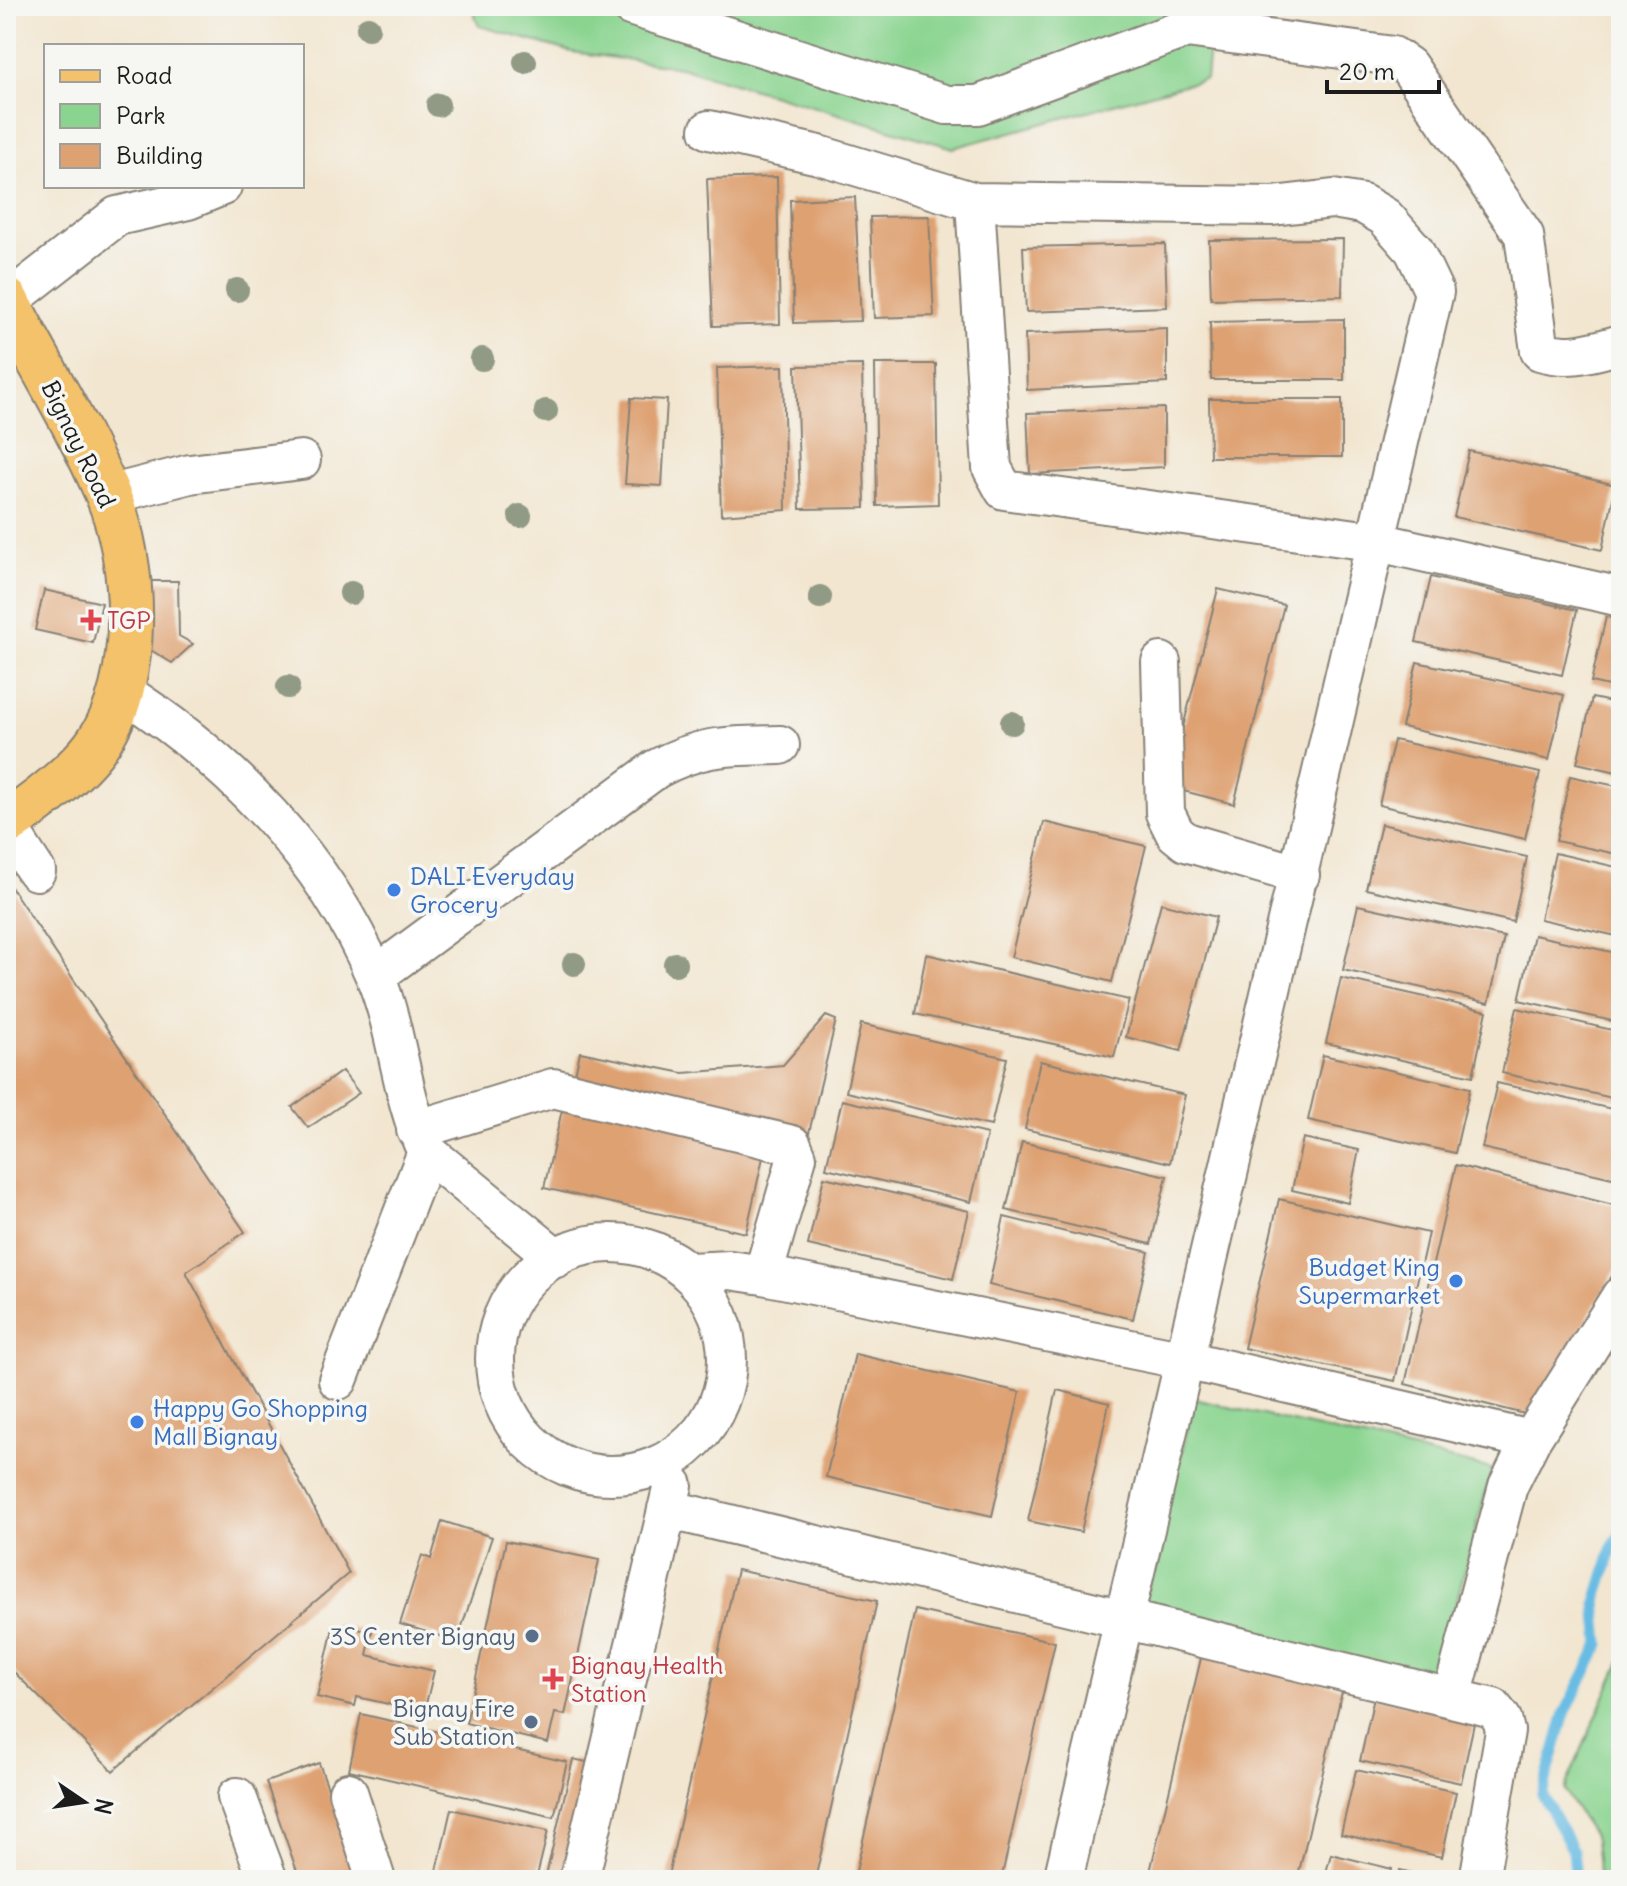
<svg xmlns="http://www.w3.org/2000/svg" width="1627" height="1886" font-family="Delius,sans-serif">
  <rect width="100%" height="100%" fill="#f6f6f2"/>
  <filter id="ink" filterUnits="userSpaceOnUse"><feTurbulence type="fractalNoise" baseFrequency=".0125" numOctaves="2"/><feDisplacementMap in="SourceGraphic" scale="16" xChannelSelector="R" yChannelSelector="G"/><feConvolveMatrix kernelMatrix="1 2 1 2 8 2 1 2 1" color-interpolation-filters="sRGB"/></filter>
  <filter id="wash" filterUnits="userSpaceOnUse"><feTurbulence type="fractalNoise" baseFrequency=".006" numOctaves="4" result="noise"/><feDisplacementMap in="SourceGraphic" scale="32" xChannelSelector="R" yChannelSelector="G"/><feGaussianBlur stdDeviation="1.8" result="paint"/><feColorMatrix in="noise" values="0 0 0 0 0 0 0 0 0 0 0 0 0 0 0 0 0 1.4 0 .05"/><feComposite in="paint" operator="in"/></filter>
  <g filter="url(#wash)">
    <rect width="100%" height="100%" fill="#f2e6d0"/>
    <path fill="#8ad490" stroke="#537856" stroke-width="2" d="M471,6H1213L1206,79L953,148L680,67L572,52L479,26Z
      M1195,1399L1492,1469L1436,1678L1142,1610Z
      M1621,1660V1880H1599L1595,1839L1564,1790Z"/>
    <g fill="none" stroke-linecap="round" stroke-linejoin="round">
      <path stroke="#68bce4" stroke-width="11" d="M1576,1880L1573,1851L1542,1794L1565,1713L1600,1644L1596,1602L1614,1543L1621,1533"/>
    </g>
    <g id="blocks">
      <path fill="#dea172" d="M777,177L780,324L713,326L707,179Z
        M855,197L861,321L794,323L790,200Z
        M929,216L934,316L874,318L870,217Z
        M1343,239L1342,296L1211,299L1209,240Z
        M1165,244L1167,307L1026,312L1023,247Z
        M1344,319V380H1211L1210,322Z
        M1167,328V383L1027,390L1025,334Z
        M875,364H936L938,504L877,506Z
        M862,365L865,508L800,509L796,366Z
        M783,366L786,510L721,515L717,368Z
        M631,398L667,400L662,486L625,484Z
        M1209,399H1342V457H1210Z
        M1164,408V467L1030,474L1027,413Z
        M1469,451L1616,485L1602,550L1454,517Z
        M1431,577L1577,610L1562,675L1416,642Z
        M140,581H178L179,636L193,644L172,663L141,644Z
        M1218,589L1284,605L1234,804L1168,787Z
        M44,590L102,603L93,643L35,630Z
        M1606,617L1621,620V689L1591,682Z
        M1417,662L1564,695L1549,760L1402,727Z
        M1592,698L1621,704V773L1577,763Z
        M1394,740L1540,773L1525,839L1379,805Z
        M1570,776L1621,787V855L1556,841Z
        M1044,822L1146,846L1112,982L1011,957Z
        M1381,824L1527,857L1513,922L1366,889Z
        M1555,853L1621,868V937L1540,919Z
        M6,880L245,1232L186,1272L349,1573L113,1771L6,1664Z
        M1161,903L1216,917L1181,1051L1126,1037Z
        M1358,905L1504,937L1489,1003L1343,970Z
        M1534,935L1621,954V1023L1519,1000Z
        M926,954L1129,1000L1114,1057L915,1014Z
        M1341,978L1487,1011L1473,1076L1326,1043Z
        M1517,1008L1621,1032V1100L1502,1073Z
        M826,1016L836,1020L807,1141L572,1088L580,1052L683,1073L783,1065Z
        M861,1024L1007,1058L991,1126L846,1092Z
        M1323,1055L1470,1088L1455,1153L1308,1120Z
        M1040,1061L1185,1095L1170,1163L1025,1129Z
        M342,1071L359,1093L308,1128L292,1107Z
        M1497,1083L1621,1111V1180L1482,1148Z
        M565,1097L766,1144L746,1233L544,1188Z
        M842,1100L987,1134L971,1202L826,1168Z
        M1303,1138L1359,1150L1348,1203L1292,1190Z
        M1022,1142L1167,1176L1151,1244L1006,1210Z
        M1456,1165L1621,1207V1261L1529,1415L1405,1384Z
        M824,1177L969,1211L953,1279L808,1245Z
        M1279,1199L1428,1233L1395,1381L1244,1348Z
        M1004,1217L1149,1252L1133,1319L989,1285Z
        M855,1354L1020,1392L992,1516L826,1477Z
        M1057,1390L1109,1403L1081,1532L1028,1521Z
        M442,1521L492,1537L457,1641L400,1624L422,1555L431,1559Z
        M506,1541L599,1560L565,1715L555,1713L548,1743L466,1723Z
        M737,1570L877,1601L815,1880H667Z
        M915,1610L1055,1642L1001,1880H854Z
        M334,1624L372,1632L367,1655L434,1671L424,1712L357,1697L355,1706L317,1697Z
        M1202,1654L1343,1688L1297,1880H1148Z
        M1374,1697L1475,1719L1461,1783L1360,1761Z
        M361,1714L567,1762L554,1817L349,1770Z
        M573,1759L596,1764L568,1880H545Z
        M319,1763L361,1880H300L266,1782Z
        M1356,1770L1456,1792L1442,1857L1341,1834Z
        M451,1809L548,1831L536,1880H435Z
        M1331,1854L1392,1869L1389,1880H1324Z
        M1400,1870L1437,1879V1880H1398Z"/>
    </g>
  </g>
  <g filter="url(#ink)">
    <use href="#blocks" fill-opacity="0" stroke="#878176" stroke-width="2"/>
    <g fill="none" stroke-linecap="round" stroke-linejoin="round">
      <g stroke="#878176" stroke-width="42">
        <path id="minor" d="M630,6L947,105H978L1187,28L1393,56L1408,66L1524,235L1540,351C1569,360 1592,352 1621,344
          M709,130L819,155L975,202
          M7,302L117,216L188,200L222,186
          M108,495L190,474L301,460
          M1161,662L1165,813L1175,833L1186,842L1300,875
          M123,692C230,760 325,858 375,976C399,1033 400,1097 427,1152L556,1258
          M6,825L36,871
          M375,976L656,769C702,744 730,746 780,745
          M416,1130L553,1088L792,1145L797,1157L763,1275
          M495 1359a116 116 0 1 1 232 0a116 116 0 1 1-232 0Z
          M690,1272L730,1270L763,1275L1185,1360L1531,1440
          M338,1380L427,1152
          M667,1509L1493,1708L1502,1719L1505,1731L1479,1880
          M1452,1697L1508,1486L1531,1440L1621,1296
          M348,1792L376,1880
          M237,1797L268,1880
          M579,1880L673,1485
          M1063,1880L1434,292L1414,250L1385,217L1363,204L1333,199L1273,206L975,202L992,468L1004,490L1378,542L1621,597"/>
      </g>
      <g stroke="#878176" stroke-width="48">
        <path id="major" d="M6,300C39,364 79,427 107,493C137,562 142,682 97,744C79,770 33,807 6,823"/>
      </g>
      <use href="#minor" stroke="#fff" stroke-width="38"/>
      <use href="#major" stroke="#f4c26a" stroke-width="44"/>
    </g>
    <g fill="#919a84">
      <circle cx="368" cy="28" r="12"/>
      <circle cx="525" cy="62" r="12"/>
      <circle cx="438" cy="105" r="12"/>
      <circle cx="237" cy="290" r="12"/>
      <circle cx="482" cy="359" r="12"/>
      <circle cx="546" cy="411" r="12"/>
      <circle cx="520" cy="516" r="12"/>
      <circle cx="351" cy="593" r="12"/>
      <circle cx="820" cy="597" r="12"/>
      <circle cx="288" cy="687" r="12"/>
      <circle cx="1012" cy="723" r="12"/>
      <circle cx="574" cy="964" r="12"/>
      <circle cx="675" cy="964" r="12"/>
    </g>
  </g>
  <g fill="#e0444e" stroke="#f6f6f2" stroke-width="3">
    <path d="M87 608h8v8h8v8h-8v8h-8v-8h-8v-8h8z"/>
    <path d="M549 1667h8v8h8v8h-8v8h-8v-8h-8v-8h8z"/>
  </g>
  <g fill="#3f7fe0" stroke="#f6f6f2" stroke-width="3">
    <circle cx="394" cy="890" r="8"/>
    <circle cx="1456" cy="1281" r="8"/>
    <circle cx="137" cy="1422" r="8"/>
  </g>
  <g fill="#5c6f8a" stroke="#f6f6f2" stroke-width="3">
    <circle cx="532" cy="1636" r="8"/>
    <circle cx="531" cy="1722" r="8"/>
  </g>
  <g text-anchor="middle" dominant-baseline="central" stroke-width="7" stroke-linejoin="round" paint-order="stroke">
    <g font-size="24" fill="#1c1c1c" stroke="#f6f6f2">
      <text transform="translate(79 444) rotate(64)">Bignay Road</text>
    </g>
    <g font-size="24" fill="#be3a42" stroke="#f6f6f2" text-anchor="start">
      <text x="107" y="620">TGP</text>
      <text x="571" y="1665">Bignay Health<tspan x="571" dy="28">Station</tspan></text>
    </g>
    <g font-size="24" fill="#366cbe" stroke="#f6f6f2" text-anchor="start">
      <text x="410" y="876">DALI Everyday<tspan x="410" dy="28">Grocery</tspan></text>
      <text x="1440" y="1267" text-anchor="end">Budget King<tspan x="1440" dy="28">Supermarket</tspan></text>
      <text x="153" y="1408">Happy Go Shopping<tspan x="153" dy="28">Mall Bignay</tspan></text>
    </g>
    <g font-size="24" fill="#4e5e75" stroke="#f6f6f2" text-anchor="end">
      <text x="516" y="1636">3S Center Bignay</text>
      <text x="515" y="1708">Bignay Fire<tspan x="515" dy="28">Sub Station</tspan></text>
    </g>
  </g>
  <rect width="1627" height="1886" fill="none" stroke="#f6f6f2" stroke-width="32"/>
  <rect x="44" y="44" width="260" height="144" fill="#f6f6f2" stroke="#9f9f9c" stroke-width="2"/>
  <rect x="60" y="70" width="40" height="12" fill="#f4c26a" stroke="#9f9f9c" stroke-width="2"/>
  <text x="116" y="84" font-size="24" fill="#1c1c1c">Road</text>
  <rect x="60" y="104" width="40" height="24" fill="#8ad490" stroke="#9f9f9c" stroke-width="2"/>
  <text x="116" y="124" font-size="24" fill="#1c1c1c">Park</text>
  <rect x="60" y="144" width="40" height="24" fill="#dea172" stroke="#9f9f9c" stroke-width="2"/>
  <text x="116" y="164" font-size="24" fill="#1c1c1c">Building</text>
  <g transform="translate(84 1802) rotate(103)" stroke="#f6f6f2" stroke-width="6" paint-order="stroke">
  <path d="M0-6L14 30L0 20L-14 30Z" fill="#1c1c1c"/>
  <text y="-12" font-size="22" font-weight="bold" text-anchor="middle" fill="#1c1c1c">N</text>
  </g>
  <path d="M1327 80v12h112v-12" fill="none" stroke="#1c1c1c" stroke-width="4"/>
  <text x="1339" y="80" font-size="24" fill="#1c1c1c" stroke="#f6f6f2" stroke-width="6" paint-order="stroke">20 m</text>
</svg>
